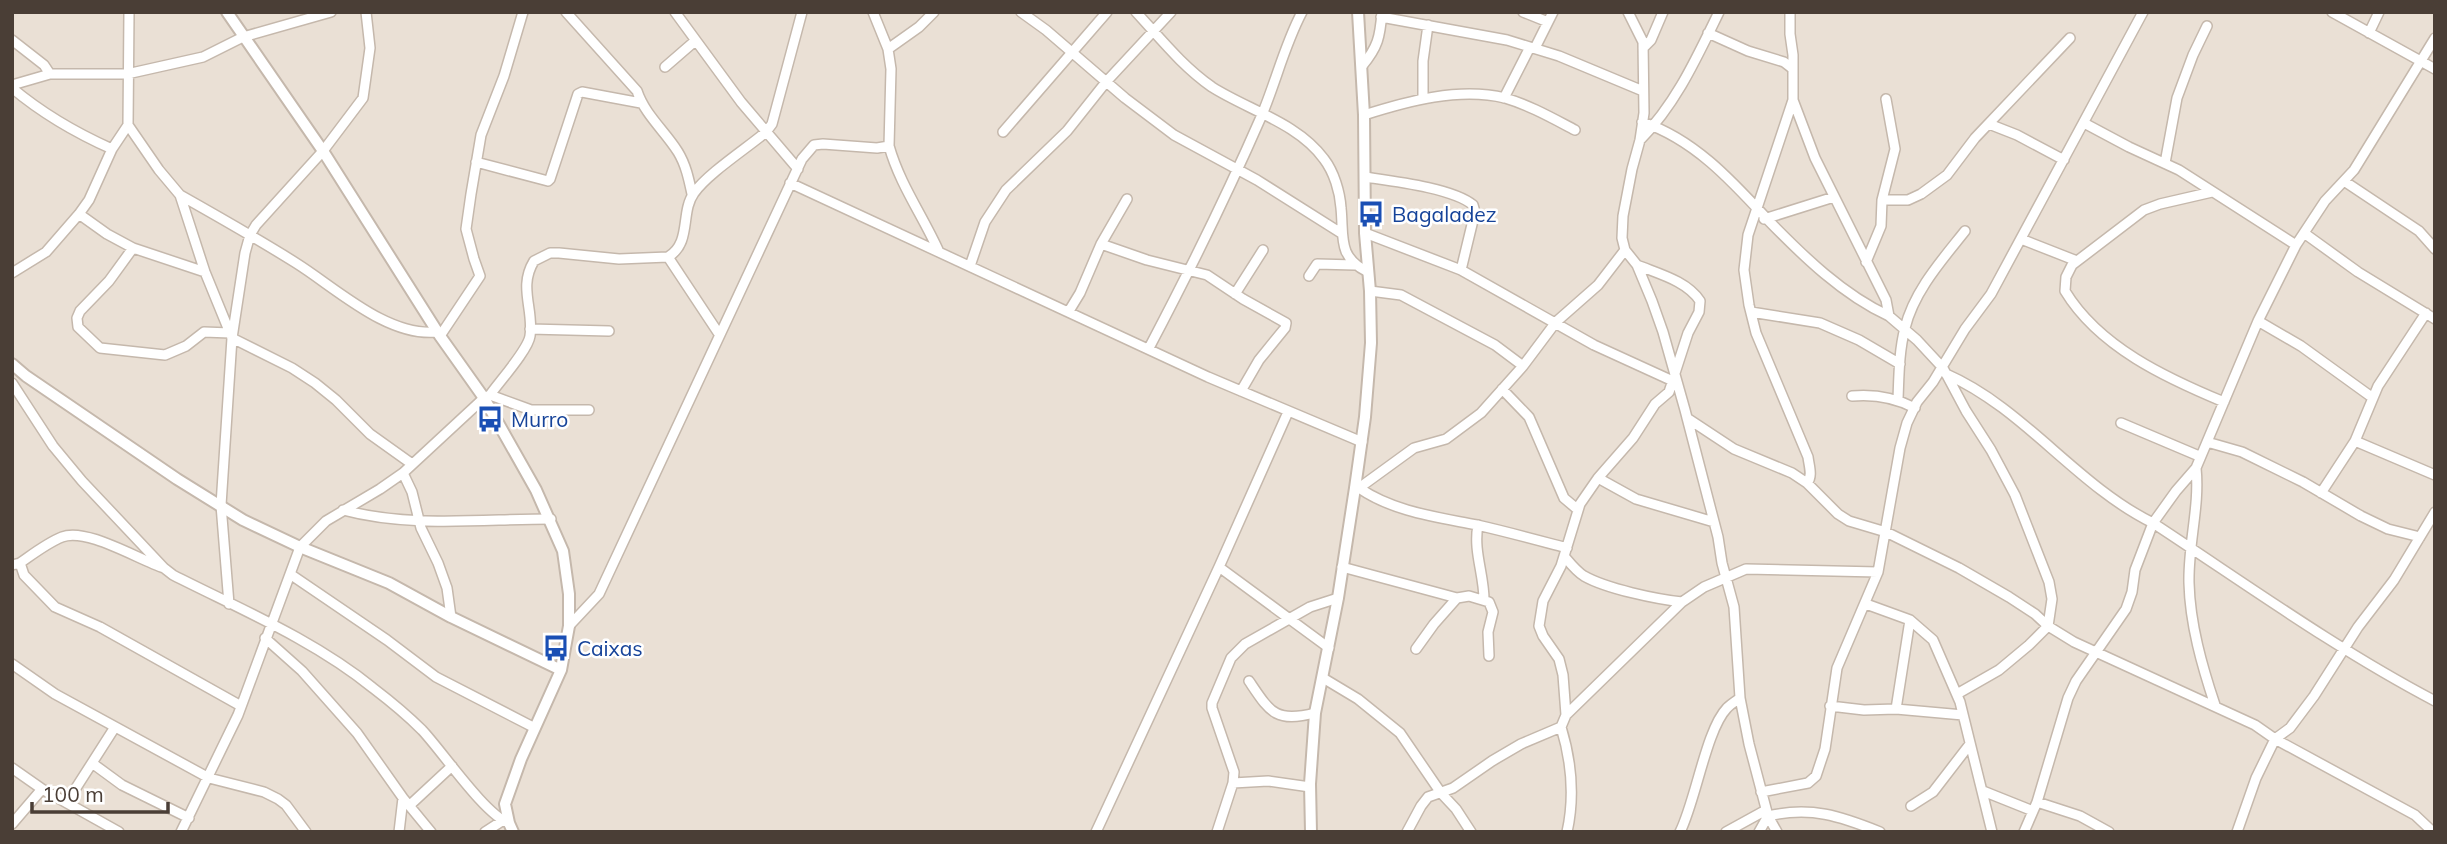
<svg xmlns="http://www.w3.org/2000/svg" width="2447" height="844" font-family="Mulish,sans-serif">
  <rect width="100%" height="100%" fill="#f6efe8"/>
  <path fill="#eae0d5" d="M12,12H2435V832H12Z"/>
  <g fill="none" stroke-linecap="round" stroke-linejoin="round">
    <g stroke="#c5b8ac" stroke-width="12">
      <path id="minor" d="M129,12L128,125L159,170L180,195L205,272L232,338L292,368L315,383L336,400L370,434L412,464
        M566,12L637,91C645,115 665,131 678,152C686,165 689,180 692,194
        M675,12L741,102L798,169
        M873,12L888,49L891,69L889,146C900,185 923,216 939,252
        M1021,12L1046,30L1125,98L1174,135L1257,180L1341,233
        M1136,12C1161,39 1182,66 1212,87C1248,110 1298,123 1324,159C1334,172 1340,192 1341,208C1344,237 1337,257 1368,272
        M1523,12L1548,22
        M1628,12L1643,42L1644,113L1640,140L1632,169L1623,216L1622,238L1625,250L1637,265L1652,301L1663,332L1685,410L1718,537L1722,563L1734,607L1740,698L1749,744L1768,816L1777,832
        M1790,12V34L1793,55V100L1815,158L1886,300L1889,316L1917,340L1943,368L1966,411L1991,450L2015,495L2049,582L2052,599L2048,626L2029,645L1999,670L1957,694
        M2332,12L2435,69
        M1381,17L1507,40L1559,56L1643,91
        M1708,33L1748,51L1784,62L1793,69
        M2369,33L2379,12
        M12,40L44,65L50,74
        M1535,48L1553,12
        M1643,48L1651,40L1663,12
        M888,49L919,27L934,12
        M1362,66C1378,47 1380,37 1382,12
        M665,67L695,41
        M12,85L50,74H127L203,57L243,37L331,12
        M12,88C43,114 76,133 112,149
        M1423,98V61L1428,25
        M1504,98L1530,47
        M1793,100L1748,235L1744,270L1749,305L1756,333L1808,457C1809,466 1813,476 1807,483
        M1364,115C1408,101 1459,87 1505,98C1529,105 1552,118 1575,130
        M1642,122C1694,139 1732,181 1768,220C1803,256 1843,295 1889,316
        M2084,123L2129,147L2179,170L2296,245
        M1989,124L2017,135L2064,160
        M1003,132L1107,12
        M1640,140C1676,104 1697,57 1719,12
        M476,162L548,181L550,179L578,94L582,92L641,103
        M2165,163L2177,98L2193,55L2207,26
        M1365,177C1392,181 1453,188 1473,205L1475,212L1461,270
        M2344,181L2419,231L2435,249
        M790,183L1208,377L1362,442
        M2212,192L2160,204L2144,210L2072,265L2066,277L2065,291C2099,347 2166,378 2224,402
        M180,195C219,217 258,239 296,263C336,288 387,337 437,332
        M1882,200H1908L1921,194L1947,175L1975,138L2070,38
        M79,214L107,234L133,248L205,272
        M1764,219L1834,197
        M1365,233L1461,270L1594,345L1675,382
        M2304,233L2358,272L2435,319
        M2021,239L2077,261
        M1101,244L1147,260L1207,275L1243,299L1286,323L1285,328L1259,360L1241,391
        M133,248L109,281L80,311L77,318L78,327L100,348L165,355L186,346L204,332L230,333
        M668,257L719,334
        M1866,262L1881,226L1882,200L1895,149L1886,99
        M1637,265C1659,274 1687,281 1700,301L1699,312L1688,333L1675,373
        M970,266L985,222L1006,190L1067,131L1106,82L1171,12
        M12,273L46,252L79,214L89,200L112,149L128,125
        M1309,276L1317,264L1355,265
        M1370,291L1401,295L1495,345L1523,366
        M1235,294L1263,250
        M1069,311L1080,293L1101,244L1127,199
        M1751,312L1820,323L1859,340L1900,364
        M2258,321L2301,346L2373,398
        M530,329L609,331
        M440,336L480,276L474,259L466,229L471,194L481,135L504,76L523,12
        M1149,348C1189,272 1227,195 1261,117C1276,82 1284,46 1302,12
        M1946,374C2024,408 2076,485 2153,523C2246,584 2336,649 2435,701
        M12,383L53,446L82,481L164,568L173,575C240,609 314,640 373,688C390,701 407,715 422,730C442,751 485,815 509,823
        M1502,389L1529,417L1564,498L1577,509
        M490,395L531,410H589
        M1852,396C1874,394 1894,397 1915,408
        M1898,399C1899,375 1899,351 1905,328C1914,291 1942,260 1965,231
        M1687,418L1734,449L1792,473L1807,483L1838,514L1849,521L1886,532L1959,568L2009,597L2035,614L2048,626L2074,642L2255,725L2275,739L2415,815L2433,832
        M2121,423L2199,456
        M2355,441L2435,475
        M2207,442L2242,452L2303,482L2361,516L2388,529L2420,537
        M2196,468C2200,506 2188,544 2189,583C2190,624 2202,666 2215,705
        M403,473L412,492L421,528L438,563L447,588L451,617
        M1598,478L1636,499L1714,522
        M1355,488H1359L1414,448L1446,439L1481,413L1523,366L1556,322L1598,285L1625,250
        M1359,488C1394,512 1437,517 1477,525C1508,532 1537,540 1567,548
        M2321,493L2355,441L2378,386L2426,313
        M343,510C410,528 482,519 551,519
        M1478,525C1473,551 1484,574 1484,600
        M1564,556C1570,563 1576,571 1584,576C1607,589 1656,599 1682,602
        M20,563L24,575L55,607L100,627L241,706
        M12,565L20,563C33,554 47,543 62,537C86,527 139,560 164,568
        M1219,567L1329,648
        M1342,567L1457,598L1469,596L1489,602L1493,612L1488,632L1489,656
        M290,574L387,640L436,677L535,728
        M229,604L221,505L232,338L245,253L250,235L256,225L323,151L363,98L370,48L366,12
        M1866,604L1910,620L1933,640L1960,702L1992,832
        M569,626L599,594L802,159L814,145L823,144L877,148L889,146
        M265,638L302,671L357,733L403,798L431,832
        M1416,649L1434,624L1457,598
        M12,664L55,694L209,778L264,792L278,799L286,805L306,832
        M1323,678L1358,699L1400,733L1441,793L1456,809L1471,832
        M1249,681C1270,712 1275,723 1315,713
        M1830,706L1864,710L1896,709L1963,715
        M1896,709L1910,620
        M1566,715L1563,675L1559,659L1543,636L1539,626L1543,601L1561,566L1580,504L1598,478L1633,438L1655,404L1669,392L1672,383
        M1561,727C1572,763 1575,796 1567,832
        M92,763L122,785L189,818
        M12,768L42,789L119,832
        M1233,783L1268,781L1310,787
        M1983,791L2033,811
        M1761,792L1808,783L1816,776L1825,749L1837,668L1878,572L1900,448L1907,423L1917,402L1933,382L1965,329L1991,294L2143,12
        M67,802L115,727
        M2037,802L2080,816L2109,832
        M410,805L452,766
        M1911,806L1933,792L1970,744
        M12,824L42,789
        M181,832L238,715L300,547L326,521L380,489L403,473L484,398L490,395C499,382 528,350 530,336C534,309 518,287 534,261L550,253H559L619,259L668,257C692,243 680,212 694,193C707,174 747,148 766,132L772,124L802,12
        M399,832L403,798
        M485,832L502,821
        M1096,832L1219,567L1288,412
        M1217,832L1233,783L1234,772L1212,708V703L1231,658L1245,644L1310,607L1338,598
        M1407,832L1421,806L1428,797L1453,788L1492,761L1521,744L1561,727L1566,715L1682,602L1704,587L1746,569L1878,572
        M1680,832C1696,800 1706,730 1727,708C1731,704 1736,701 1740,698
        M1726,832L1766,810
        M1759,832L1768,816C1811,806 1840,816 1880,832
        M2024,832L2037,802L2068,698L2076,681L2126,609L2132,592L2135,570L2153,523L2176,491L2196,468L2258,321L2296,245L2325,201L2354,170L2435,38
        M2237,832L2256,778L2275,739L2290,728L2314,696L2358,627L2394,580L2435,512"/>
    </g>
    <g stroke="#c5b8ac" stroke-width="14">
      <path id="tertiary" d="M227,12L323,151L440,336L484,398L536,490L563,551L569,594V626L561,670L521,759L505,804L509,823L513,832
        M12,364L26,376L177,479L243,520L300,547L389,583L451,617L561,670
        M1311,832L1310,784L1315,713L1338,598L1355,488L1365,417L1371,343L1370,291L1365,233L1364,115L1358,12"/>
    </g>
    <use href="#minor" stroke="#fff" stroke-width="9"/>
    <use href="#tertiary" stroke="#fff" stroke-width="10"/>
  </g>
  <defs>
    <g id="bus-bare" transform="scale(2.1)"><path d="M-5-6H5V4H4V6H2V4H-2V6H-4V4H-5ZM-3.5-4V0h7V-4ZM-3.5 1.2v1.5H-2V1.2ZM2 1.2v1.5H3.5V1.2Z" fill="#1a4fb4" stroke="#fff" stroke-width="2.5" paint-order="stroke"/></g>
  </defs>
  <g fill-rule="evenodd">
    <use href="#bus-bare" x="1371" y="214"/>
    <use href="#bus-bare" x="490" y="419"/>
    <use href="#bus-bare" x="556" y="648"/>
  </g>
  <g text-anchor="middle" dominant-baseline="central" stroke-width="5" stroke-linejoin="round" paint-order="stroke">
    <g font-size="21" fill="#164399" stroke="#fff" text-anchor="start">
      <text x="1392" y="214">Bagaladez</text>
      <text x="511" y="419">Murro</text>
      <text x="577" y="648">Caixas</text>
    </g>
  </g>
  <rect width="2447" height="844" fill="none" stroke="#4a3e36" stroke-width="28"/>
  <path d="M32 802v10h136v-10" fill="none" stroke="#4a3e36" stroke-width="3.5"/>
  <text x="42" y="802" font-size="21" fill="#4a3e36" stroke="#ffffff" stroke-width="5" paint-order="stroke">100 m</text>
</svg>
